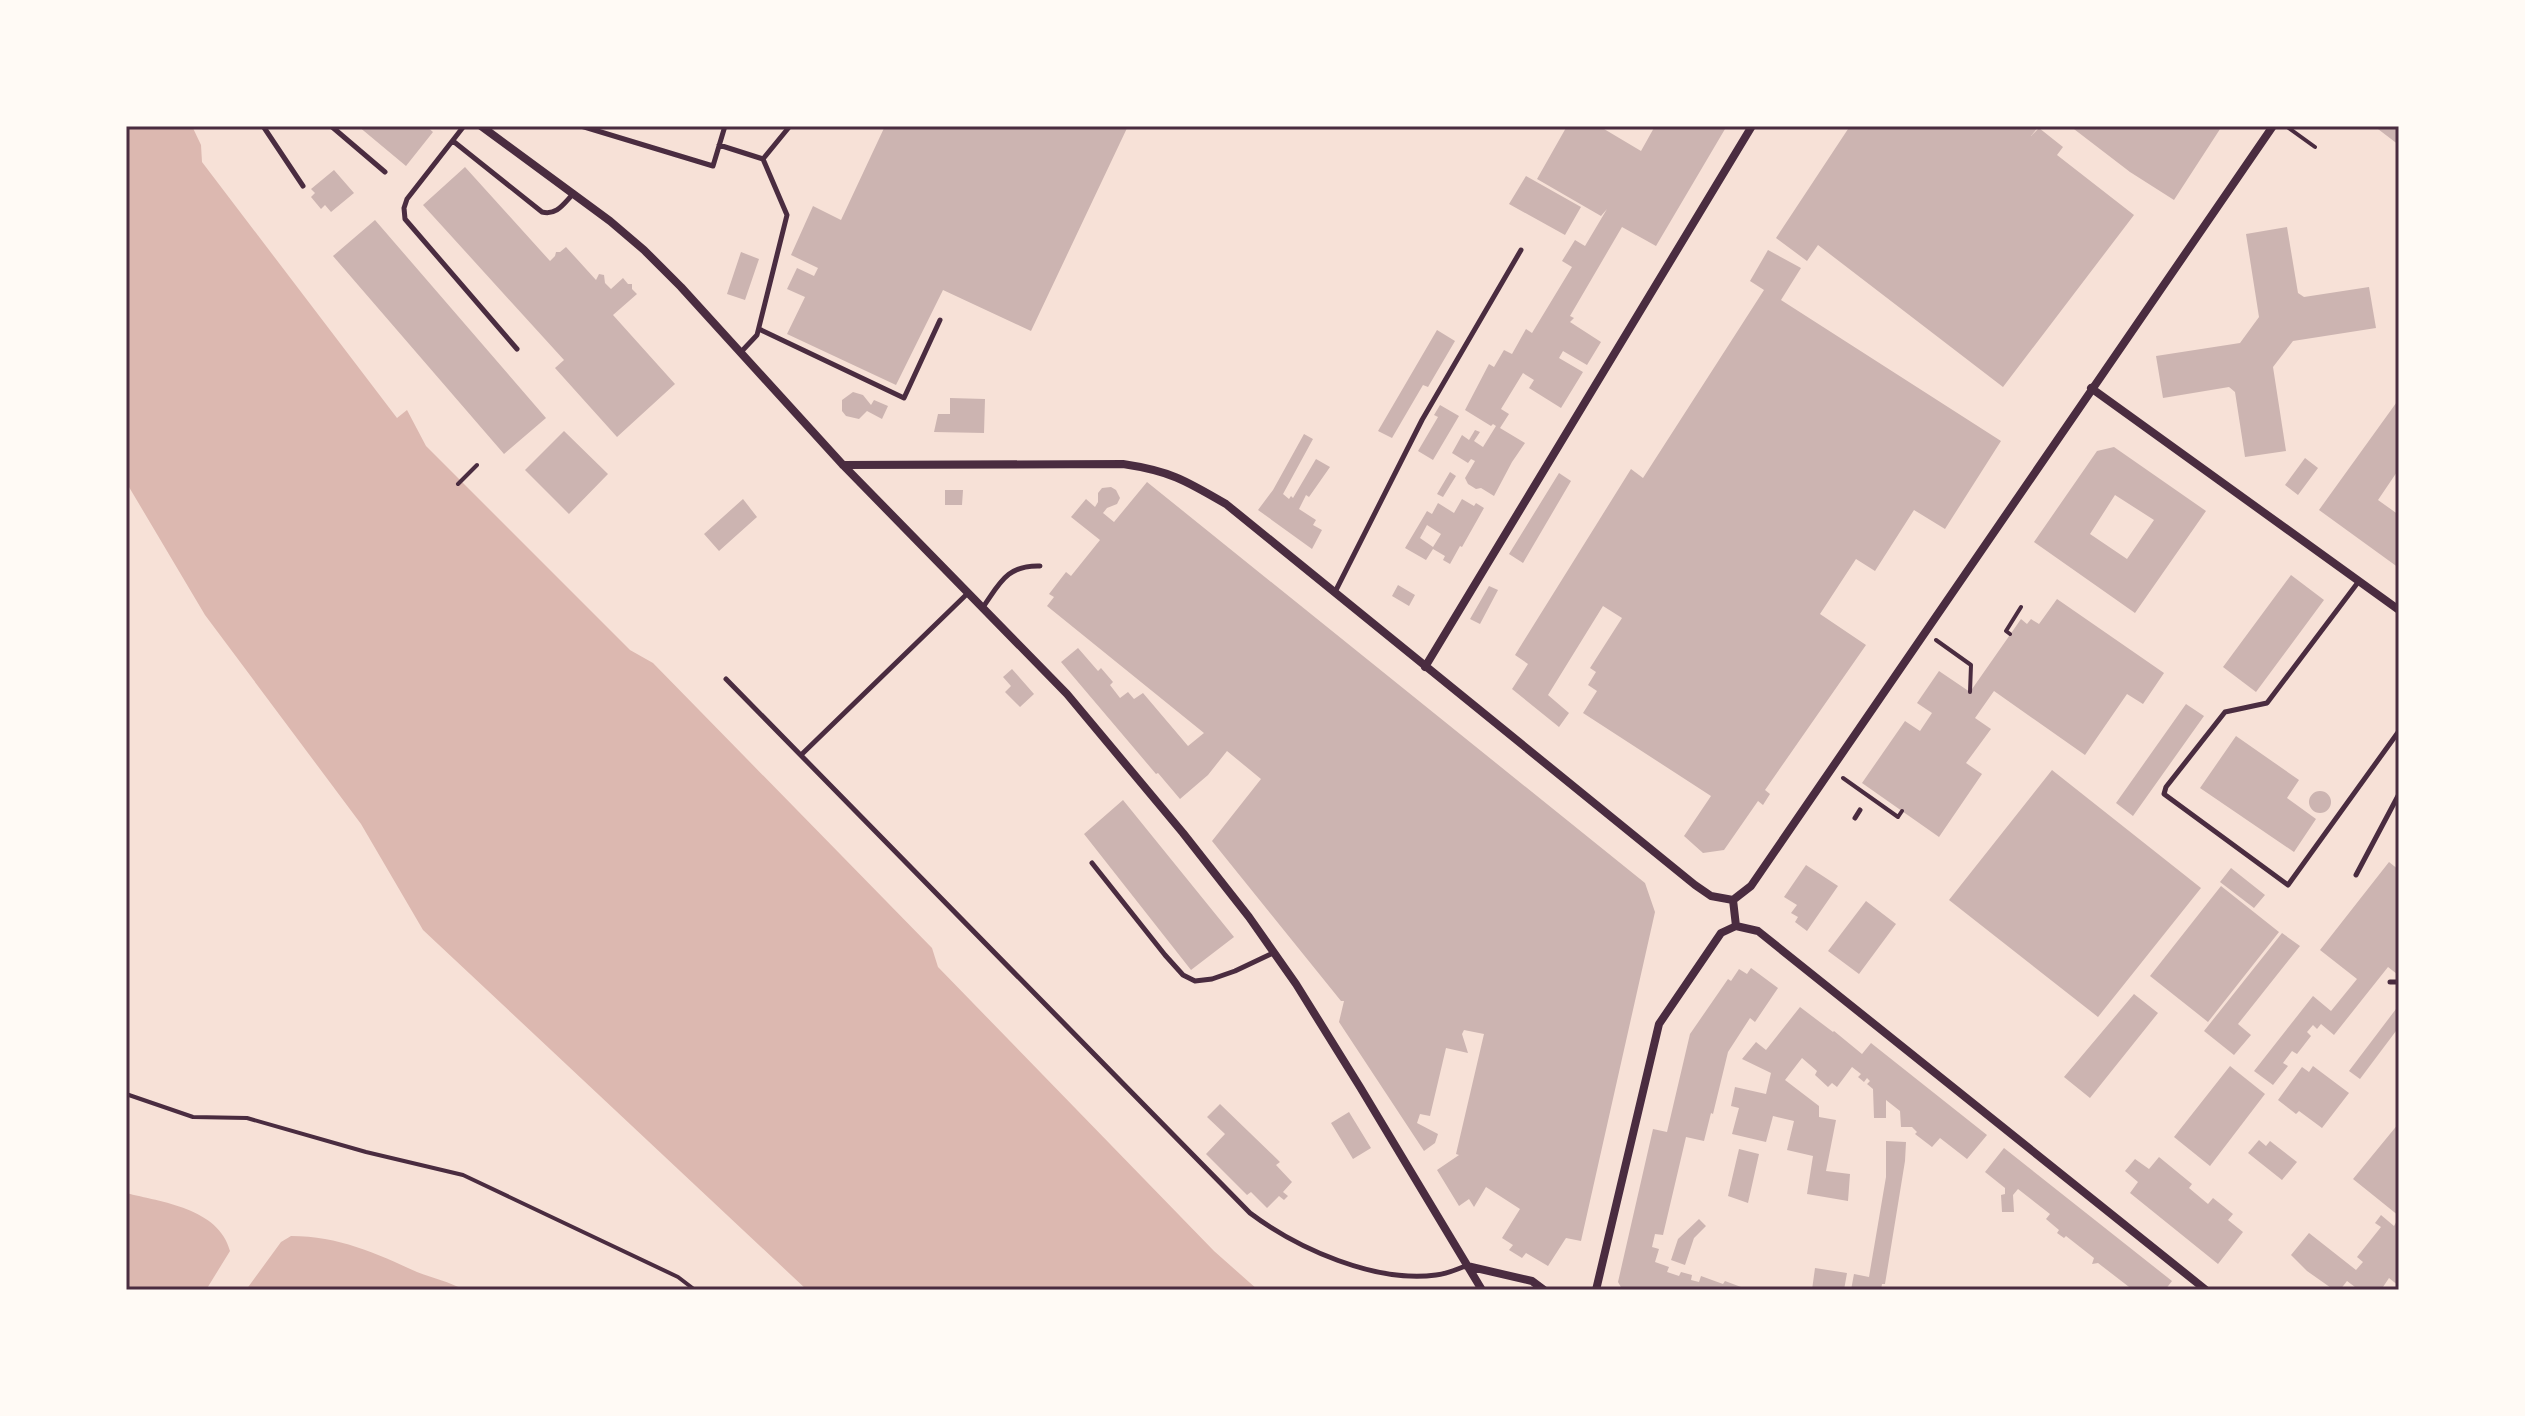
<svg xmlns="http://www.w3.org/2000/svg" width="2525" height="1416" font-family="'Titillium Web',sans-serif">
  <rect width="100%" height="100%" fill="#f7e1d7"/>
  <path fill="#dcb8b0" d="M126,126H192L201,145L202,162L397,418L407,410L426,446L630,650L653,663L932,948L938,967L1214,1251L1258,1290H807L423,930L361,824L205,615L126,482Z
    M126,1193C161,1202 219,1208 230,1251L206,1290H126Z
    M291,1236C339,1236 375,1253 417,1272C433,1278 449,1282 465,1290H246L281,1242Z"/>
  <path fill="#ccb4b1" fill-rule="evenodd" d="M358,126H426L433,132L406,166Z
    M885,126H1128L1031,331L943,290L896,385L787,334L805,297L787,289L797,268L814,276L818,268L791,255L813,206L841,220Z
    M1567,126H1599L1641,151L1655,126H1720L1725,129L1656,246L1622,227L1570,316L1574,318L1570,322L1601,342L1587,365L1563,351L1559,358L1583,372L1561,408L1529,388L1534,380L1523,373L1501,409L1509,414L1500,428L1525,443L1512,462L1494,496L1481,488L1476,489L1468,484L1465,478L1475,461L1471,459L1468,463L1452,453L1462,435L1469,440L1475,430L1480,432L1474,441L1483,447L1496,426L1493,424L1491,426L1465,410L1489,364L1494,367L1504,350L1512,354L1526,329L1532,333L1572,267L1562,261L1575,240L1585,246L1607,209L1601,216L1537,179Z
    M1850,126H2039L2031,136L2039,128L2063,147L2057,155L2134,215L2003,387L1818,245L1807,261L1776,238Z
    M2070,126H2222L2174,200L2130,172Z
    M2374,126H2399V145Z
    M465,167L550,261L555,256L556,252H560L566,247L596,280L599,274L604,275L605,283L611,289L623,278L628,284H632V289L637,294L613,315L675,384L617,437L555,368L564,360L423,205Z
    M334,170L354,193L331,212L325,205L321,209L311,197L315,193L311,189Z
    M1526,176L1581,207L1565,235L1509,204Z
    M375,220L546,418L504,454L333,256Z
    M2287,227L2298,293L2304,297L2369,287L2376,328L2293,341L2273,367L2286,451L2245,457L2235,392L2229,387L2163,398L2156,356L2240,343L2259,317L2246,234Z
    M1768,250L1801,268L1781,300L2001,441L1945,529L1914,510L1875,571L1856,559L1820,614L1866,645L1765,790L1770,794L1763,805L1758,801L1724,850L1703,853L1684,836L1711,796L1583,713L1597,691L1588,685L1596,672L1590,668L1622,618L1603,606L1548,695L1569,713L1559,727L1512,689L1528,664L1515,655L1631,469L1643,478L1764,290L1750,281Z
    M741,252L759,259L745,300L727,294Z
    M1437,330L1455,341L1428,387L1423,385L1392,438L1378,431Z
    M853,392L863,395L871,405L874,400L888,406L882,419L867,411L859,419L846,416L842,411V400Z
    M950,398L985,399L984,433L934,432L938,414H950Z
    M2399,399V469L2378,500L2399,515V568L2319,510Z
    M1440,405L1459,416L1433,460L1418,451L1438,417L1434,415Z
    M564,431L608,474L569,514L525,470Z
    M1304,434L1313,439L1283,494L1289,499L1291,496L1293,498L1316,459L1330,467L1309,497L1306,495L1299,509L1316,520L1313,525L1322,530L1312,549L1258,510L1273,490Z
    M2114,447L2206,511L2135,613L2034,542L2097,451ZM2115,495L2154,520L2127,559L2090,534Z
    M2305,458L2318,468L2298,495L2285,485Z
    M1450,472L1456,476L1443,497L1437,494Z
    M1559,473L1571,481L1523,563L1509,554Z
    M1147,482L1645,883L1655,912L1581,1241L1566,1238L1548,1266L1526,1253L1522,1258L1509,1250L1513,1245L1502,1238L1520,1209L1486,1187L1474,1207L1469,1199L1459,1206L1437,1170L1459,1155L1456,1154L1484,1034L1464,1030L1462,1034L1468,1053L1446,1048L1430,1116L1420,1114L1417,1123L1438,1134L1435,1143L1424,1151L1339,1022L1344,1001H1341L1212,841L1261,779L1227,751L1208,775L1180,799L1158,773L1156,774L1061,662L1078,648L1098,671L1101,668L1113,682L1110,685L1120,698L1128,692L1134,699L1143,693L1188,746L1204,733L1047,606L1054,597L1049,594L1066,572L1071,576L1100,540L1071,517L1086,499L1095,507L1098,502V493L1102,488L1111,487L1116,490L1120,498L1117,504L1107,508L1103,513L1114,522Z
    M945,490H963L962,505H945Z
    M743,499L757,517L719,551L704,534Z
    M1462,499L1474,506L1476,503L1484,508L1462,547L1460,546L1450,564L1443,560L1445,556L1433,549L1426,560L1405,548L1427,511L1432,514L1438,503L1454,513ZM1427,525L1441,534L1433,547L1420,538Z
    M2291,575L2324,600L2256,692L2223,667Z
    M1398,585L1415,595L1409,606L1392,596Z
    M1489,586L1498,590L1480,624L1470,619Z
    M2057,599L2164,673L2143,704L2127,694L2085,755L1994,691L1975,718L1991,729L1966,763L1982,774L1939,837L1862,783L1905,721L1920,731L1932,713L1917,703L1939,671L1970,692L2021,619L2027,624L2031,619L2039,624Z
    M1012,669L1034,694L1020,707L1005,692L1011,686L1003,677Z
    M2186,704L2204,716L2133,816L2116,803Z
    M2236,736L2299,780L2287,798L2316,819L2294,852L2200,788Z
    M2052,770L2201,888L2098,1017L1949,900Z
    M2309 802a11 11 0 1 1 22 0a11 11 0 1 1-22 0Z
    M1123,800L1234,937L1191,970L1084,834Z
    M2389,862L2399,870V971L2397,974L2388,967L2334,1035L2321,1024L2317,1029L2313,1025L2307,1032L2311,1036L2297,1054L2292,1051L2283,1063L2288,1066L2273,1085L2254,1071L2313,996L2331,1011L2357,979L2320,950Z
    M1806,865L1838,886L1807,931L1795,922L1798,917L1791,913L1797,905L1784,897Z
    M2231,868L2265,895L2254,908L2220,882Z
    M2221,886L2279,932L2208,1022L2150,976Z
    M1866,901L1896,924L1859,974L1828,951Z
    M2282,933L2300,946L2238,1024L2251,1035L2234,1055L2204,1031Z
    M1751,968L1778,988L1755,1022L1750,1018L1728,1052L1713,1114L1711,1113L1704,1141L1686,1137L1663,1235L1655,1234L1652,1247L1659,1249L1655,1262L1669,1267L1667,1272L1679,1276L1681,1272L1692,1275L1691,1280L1699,1282L1701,1276L1723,1284L1725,1281L1749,1290L1622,1289L1618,1282L1653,1129L1667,1132L1690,1034L1728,979L1731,981L1739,969L1747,974Z
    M2134,994L2158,1013L2090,1098L2064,1077Z
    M2399,1005V1027L2360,1079L2349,1071Z
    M1800,1007L1833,1032L1834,1031L1862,1054L1871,1043L1987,1135L1967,1159L1940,1138L1932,1147L1915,1134L1917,1132L1912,1127H1901L1900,1111L1886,1100V1118H1874L1873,1089L1867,1084L1870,1081L1867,1078L1864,1082L1858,1077L1861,1074L1852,1067L1837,1087L1832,1083L1828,1087L1815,1075L1817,1071L1802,1058L1785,1080L1819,1106V1117L1836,1120L1826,1171L1850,1174L1848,1201L1807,1194L1813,1156L1787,1150L1794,1121L1773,1116L1766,1142L1732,1134L1739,1108L1731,1106L1735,1087L1766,1094L1771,1073L1742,1059L1756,1042L1766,1050Z
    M2230,1066L2265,1094L2210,1166L2174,1137Z
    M2313,1066L2349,1093L2322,1128L2299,1111L2296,1114L2278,1100L2302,1067L2309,1072Z
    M1220,1104L1280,1162L1276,1165L1292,1182L1283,1192L1288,1196L1284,1200L1279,1196L1267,1208L1251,1192L1247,1195L1206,1154L1225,1134L1207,1117Z
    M1349,1112L1371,1148L1353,1159L1331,1123Z
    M2399,1123V1216L2353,1179Z
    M2259,1140L2266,1146L2270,1141L2297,1162L2282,1180L2248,1153Z
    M1886,1141L1906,1142L1905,1161L1885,1284H1882L1881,1290H1851L1854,1274L1869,1277L1886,1177Z
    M2004,1148L2172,1281L2165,1290H2133L2098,1263L2092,1264L2094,1258L2066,1236L2064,1238L2057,1233L2059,1230L2046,1219L2050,1214L2018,1189L2013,1195L2014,1212H2002L2001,1195L2005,1194V1188L1985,1172Z
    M1739,1149L1759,1154L1748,1203L1728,1196Z
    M2159,1157L2192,1184L2189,1188L2208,1204L2213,1198L2233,1214L2228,1220L2243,1232L2218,1264L2130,1193L2138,1182L2125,1171L2135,1159L2149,1169Z
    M2381,1215L2394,1226L2399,1217V1286L2389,1278L2381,1290H2359L2347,1281L2340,1290H2334L2307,1271L2291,1255L2309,1233L2356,1270L2363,1262L2357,1257L2381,1227L2375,1223Z
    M1699,1219L1706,1226L1694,1238L1685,1265L1671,1260L1678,1239Z
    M1815,1268L1847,1273L1844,1290H1812Z"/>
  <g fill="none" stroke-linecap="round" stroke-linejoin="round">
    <path stroke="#4a2c40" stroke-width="4" d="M2286,126L2315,147
      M458,484L477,465
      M2010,634L2006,631L2021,607
      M1936,640L1971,665L1970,692
      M1843,778L1898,817L1902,811
      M126,1094L193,1117L247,1118L366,1152L463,1175L678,1277L695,1290"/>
    <path stroke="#4a2c40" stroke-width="5" d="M263,126L303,186
      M331,126L385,172
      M464,126L407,199L404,208L405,219L517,349
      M581,126L713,166L725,126
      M453,141L542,212C557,216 564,203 574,193
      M719,145L763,159L787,215L757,335L741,352
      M763,159L790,126
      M759,329L904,398L940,320
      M2359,581L2267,703L2225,712L2166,787L2164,794L2288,885L2399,731
      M1335,592L1422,420L1521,250
      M983,607C1000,583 1007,565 1040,566
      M726,679L1250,1213C1298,1249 1375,1283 1436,1275C1447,1274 1457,1269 1466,1266
      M801,755L968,593
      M1855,818L1860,810
      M1092,863L1165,955L1183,975L1195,981L1212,979L1235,971L1273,953
      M2356,875L2399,794
      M2390,982H2399"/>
    <path stroke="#4a2c40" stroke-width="8" d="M481,126L610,221L644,250L681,287L843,465L1067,694L1183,833L1249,917L1296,984L1360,1087L1482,1290
      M2091,388L2399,610
      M843,465L1123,464C1170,471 1185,480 1226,504L1695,885L1711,896L1733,900
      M1425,667L1752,126
      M1733,900L1751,886L2273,126
      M1733,900L1736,926
      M1736,926L1758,931L2206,1290
      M1467,1266L1532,1281L1544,1290
      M1596,1290L1659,1024L1721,933L1736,926"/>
  </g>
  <rect width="2525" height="1416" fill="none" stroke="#fffaf5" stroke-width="256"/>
  <rect x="128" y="128" width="2269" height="1160" fill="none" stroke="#4a2c40" stroke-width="3"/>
</svg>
